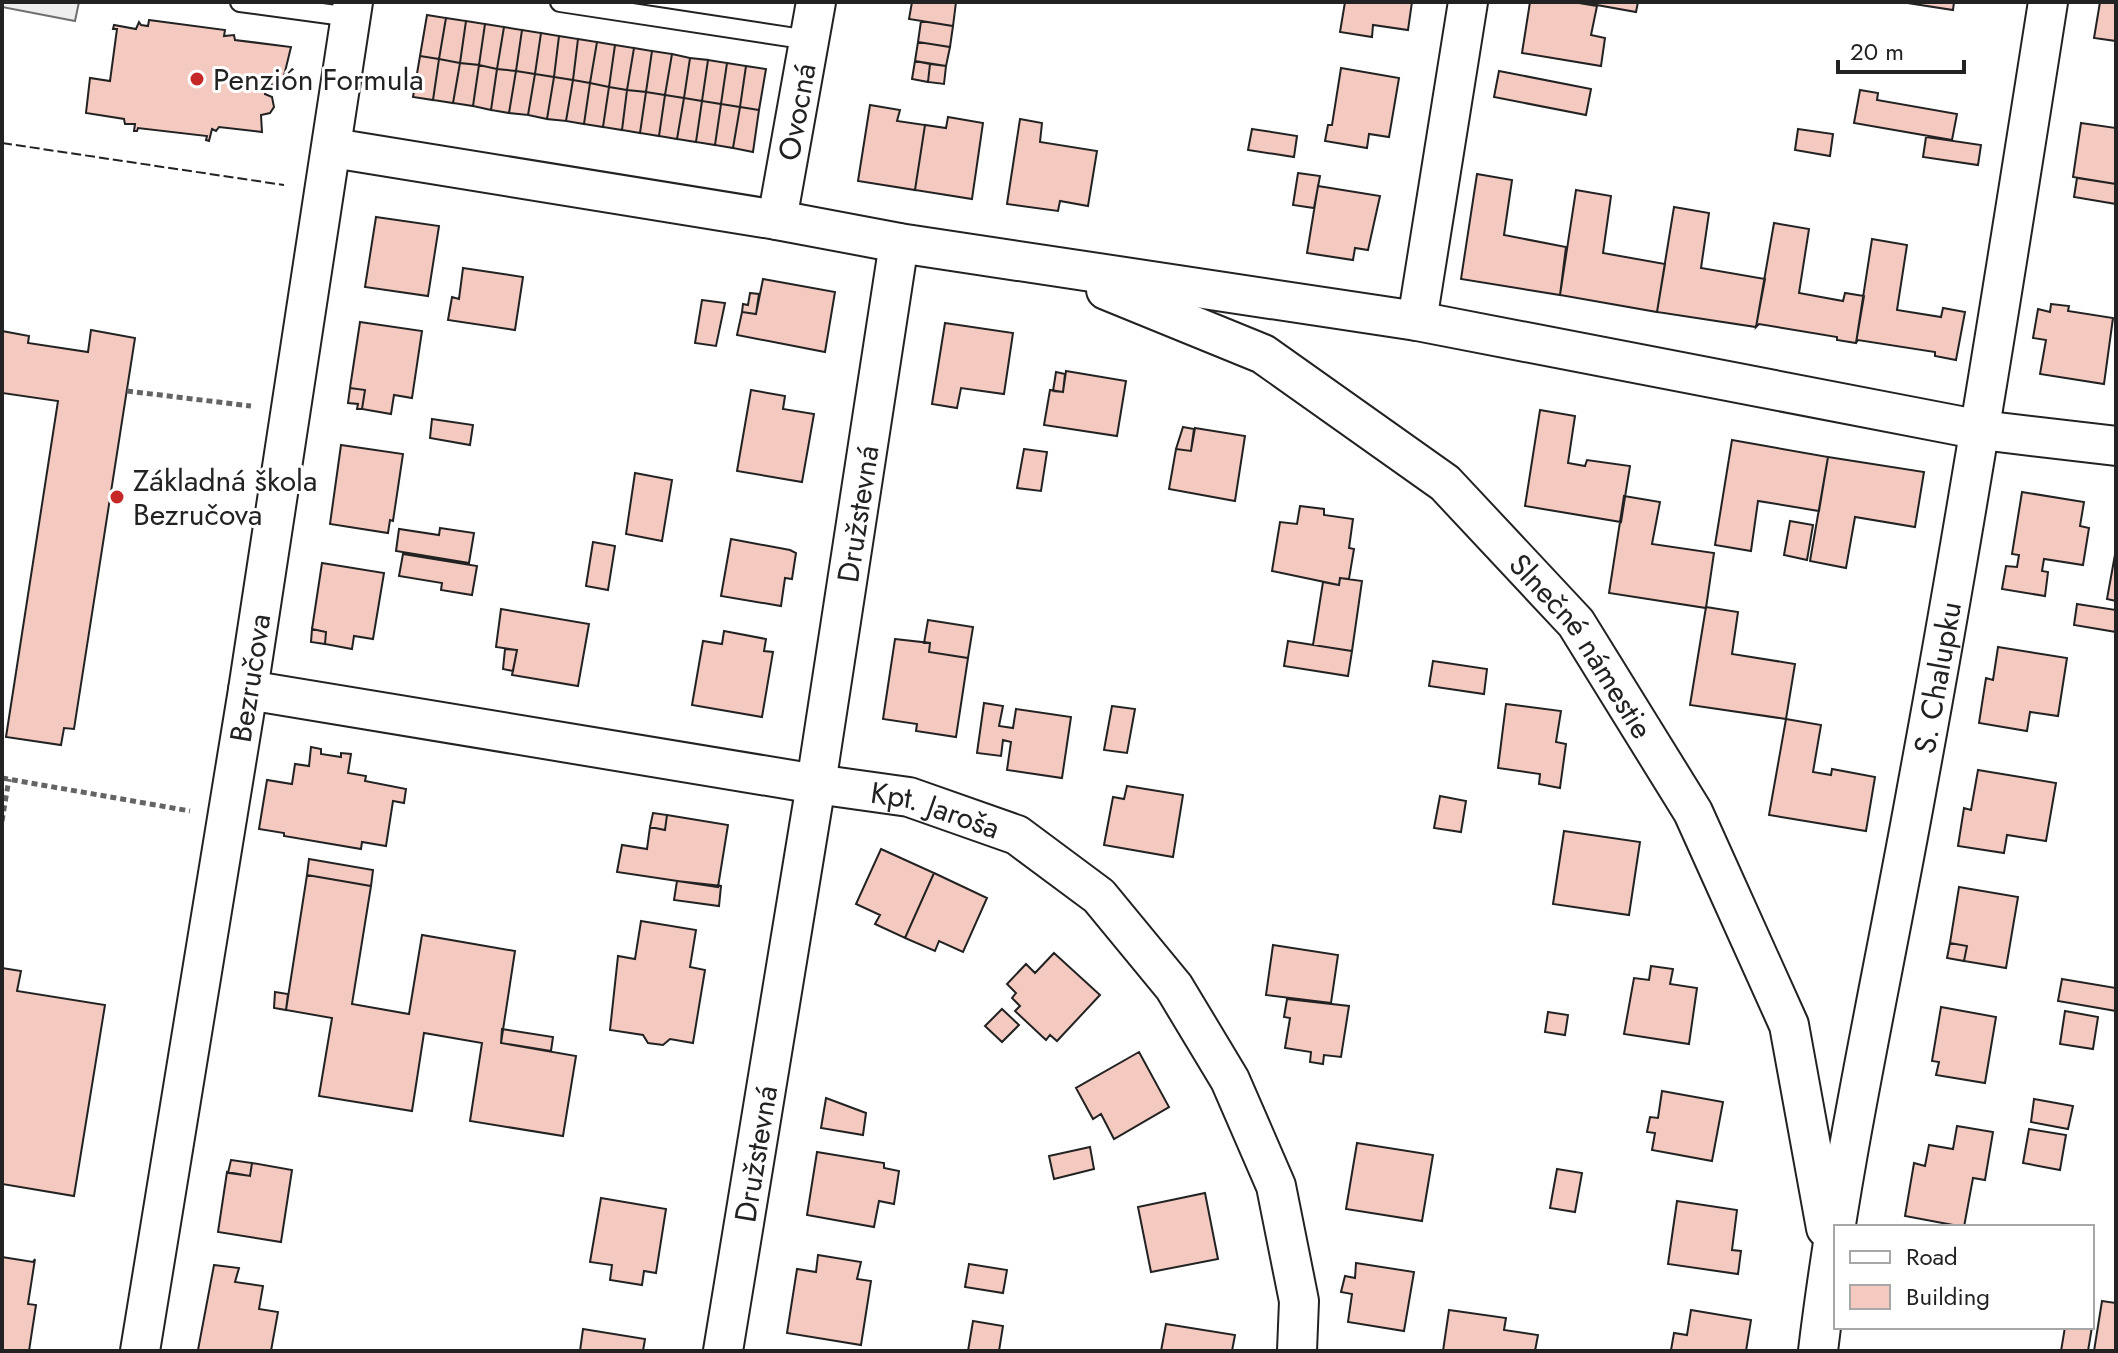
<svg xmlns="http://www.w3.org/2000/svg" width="2118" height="1353" font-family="Jost,sans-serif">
  <rect width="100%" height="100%" fill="#fff"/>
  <path fill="#eee" stroke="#6f6f6f" stroke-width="2" d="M2,2H79L75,21L2,7Z"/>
  <path fill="#f3c9c0" stroke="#222" stroke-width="2" d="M912,2H956L953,26L909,19Z
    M1345,2H1412L1408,30L1373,25L1372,37L1340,32Z
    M1530,2H1573L1597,6L1591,35L1605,38L1601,66L1522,53Z
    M1580,2H1638L1636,12Z
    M1901,2H1954L1953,10Z
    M2100,2H2116V41L2094,38Z
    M427,15L446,18L439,59L420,56Z
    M446,18L466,21L460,63L439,59Z
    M149,20L225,30L224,36L234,35L235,40L291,47L282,84H286V86L266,84L265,94L272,97L274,107L270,113L261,115L262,132L219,127L216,131L212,129L209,141L206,140L207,136L138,128L137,131H134L135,124H125L124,119L86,113L90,78L110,81L117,29H113L114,25L136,29L139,22L141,25L148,26Z
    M466,21L485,24L479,65L460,63Z
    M921,21L953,26L950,47L918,42Z
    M485,24L504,27L497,69L479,65Z
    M504,27L522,30L516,71L497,69Z
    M522,30L541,33L535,74L516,71Z
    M541,33L559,36L554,77L535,74Z
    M559,36L578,39L573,80L554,77Z
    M578,39L597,42L590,83L573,80Z
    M597,42L615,45L609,87L590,83Z
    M918,42L950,47L946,66L915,61Z
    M615,45L634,48L627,90L609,87Z
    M634,48L652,51L646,92L627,90Z
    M652,51L672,54L665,95L646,92Z
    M672,54L690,58L684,98L665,95Z
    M420,56L439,59L433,100L413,97Z
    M690,58L708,60L702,101L684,98Z
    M439,59L460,63L453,103L433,100Z
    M708,60L727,63L721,104L702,101Z
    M915,61L930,64L928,82L912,79Z
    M460,63L479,65L473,106L453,103Z
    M727,63L746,66L740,107L721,104Z
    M930,64L946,66L944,84L928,82Z
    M479,65L497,69L491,110L473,106Z
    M746,66L766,69L759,110L740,107Z
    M1341,68L1399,78L1389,137L1369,134L1367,148L1325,141L1328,125H1332Z
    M497,69L516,71L509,113L491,110Z
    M516,71L535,74L528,115L509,113Z
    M1499,71L1591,89L1586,115L1494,97Z
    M535,74L554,77L547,119L528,115Z
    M554,77L573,80L566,121L547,119Z
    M573,80L590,83L584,124L566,121Z
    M590,83L609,87L603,127L584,124Z
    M609,87L627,90L622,130L603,127Z
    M627,90L646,92L640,133L622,130Z
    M1860,90L1878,93L1877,100L1957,114L1952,140L1854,123Z
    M646,92L665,95L659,136L640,133Z
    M665,95L684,98L677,139L659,136Z
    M684,98L702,101L696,142L677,139Z
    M702,101L721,104L715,145L696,142Z
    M721,104L740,107L733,148L715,145Z
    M870,105L900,110L897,121L925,125L915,190L858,181Z
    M740,107L759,110L753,152L733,148Z
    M948,117L983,123L972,199L915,190L925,125L946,128Z
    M1020,119L1042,123L1040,142L1097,151L1088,206L1060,201L1058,211L1007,204Z
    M2081,123L2116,128V184L2073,177Z
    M1252,129L1297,136L1294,157L1248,150Z
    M1798,129L1833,134L1830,156L1795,150Z
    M1926,137L1981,145L1978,165L1923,157Z
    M1298,173L1320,176L1314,208L1293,205Z
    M1477,174L1512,180L1504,235L1566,247L1560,295L1461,279Z
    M2077,178L2116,184V204L2074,197Z
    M1318,186L1380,196L1368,250L1355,248L1353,260L1307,253Z
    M1576,190L1611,196L1603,253L1665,264L1657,312L1560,295Z
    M1674,207L1709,213L1701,268L1765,279L1756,327L1657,312Z
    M376,217L439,226L428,296L365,287Z
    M1774,223L1809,229L1799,293L1843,301L1845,293L1864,296L1856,343L1837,340V337L1759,324L1756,327Z
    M1872,239L1907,245L1897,310L1941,317L1943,308L1965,312L1956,360L1935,356V352L1858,340L1856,343Z
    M463,268L523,277L515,330L448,320L452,297L459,299Z
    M763,279L835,292L825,352L737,335L742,312L756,314Z
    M750,293L759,294L756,314L742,312L743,304L748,305Z
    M702,300L725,303L716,346L695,343Z
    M2051,304L2069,306L2068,311L2113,318L2104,384L2040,374L2046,340L2033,338L2038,309L2050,312Z
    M360,322L422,331L412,398L394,395L391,414L362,409L365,390L350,388Z
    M945,323L1013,333L1004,394L961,388L957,408L932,404Z
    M91,330L135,338L74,729L64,728L61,745L6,737L58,401L2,393V331L29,336L28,343L88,352Z
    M1066,371L1126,381L1117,436L1044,425L1050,390L1063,392Z
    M1056,372L1065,374L1063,392L1053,391Z
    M350,388L365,390L362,409H357L358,404L348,403Z
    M751,390L785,396L783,409L814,414L802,482L737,471Z
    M1540,410L1575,416L1568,463L1585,466L1587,460L1630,466L1621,522L1525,506Z
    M432,419L473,425L470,445L430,438Z
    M1183,427L1194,429L1191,451L1176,449Z
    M1195,428L1245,436L1235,501L1169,489L1176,449L1191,451Z
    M1732,440L1828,457L1819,511L1758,501L1751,551L1715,545Z
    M341,445L403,454L393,521L390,520L388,533L330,524Z
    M1024,449L1047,452L1041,491L1017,488Z
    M1828,457L1924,472L1915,527L1855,517L1846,568L1810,561Z
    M635,473L672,480L662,541L626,534Z
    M2022,492L2084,502L2080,526L2089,528L2083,565L2044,559L2042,571L2048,572L2045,596L2002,589L2006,566L2017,567L2019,555L2012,554Z
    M1624,496L1660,502L1652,544L1714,553L1706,608L1609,593Z
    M1300,506L1324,509V515L1353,519L1349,548L1354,549L1349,579L1340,578L1339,585L1272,571L1280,522L1297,524Z
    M1790,521L1813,525L1807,560L1784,555Z
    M440,528L474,533L469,563L396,551L399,529L439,535Z
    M731,539L790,550L796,553L792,579L785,578L781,606L721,596Z
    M593,542L615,546L608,590L586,586Z
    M2116,549V601L2107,599Z
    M403,554L477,566L472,595L441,590L442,583L399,576Z
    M322,563L384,573L373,639L354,636L352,649L325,644L326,632L312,629Z
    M1340,578L1362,581L1352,651L1313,645L1323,582L1339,585Z
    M2077,604L2116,610V632L2074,625Z
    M1706,607L1738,612L1732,654L1795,664L1786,719L1690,705Z
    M501,609L589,624L578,686L512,675L517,650L496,647Z
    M928,620L973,627L968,658L929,652L930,643H924Z
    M312,629L326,632L325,644L311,642Z
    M724,631L766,639L764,651L773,652L762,717L692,705L703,641L722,644Z
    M895,639L930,643L929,652L968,658L956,737L916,731L917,724L883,719Z
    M1288,641L1352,651L1348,676L1284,666Z
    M1998,647L2067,658L2058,716L2030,712L2027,731L1979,723L1986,678L1993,680Z
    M505,649L517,650L513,671L503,669Z
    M1433,661L1487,669L1484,694L1429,686Z
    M984,703L1003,706L999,726L1013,728L1016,709L1071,717L1062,778L1007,770L1011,742L1003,740L1001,756L977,753Z
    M1506,704L1561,711L1556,742L1566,744L1560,788L1539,784L1540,774L1498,768Z
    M1112,706L1135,709L1127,753L1104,750Z
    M1786,719L1821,725L1813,772L1831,775L1832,769L1875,777L1866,831L1769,815Z
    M311,747L321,749V754L341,757V753L351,754L348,773L366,776L365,781L406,789L404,803L393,801L386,846L362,842L361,849L284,836V833L259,829L267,780L292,784L295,764L309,766Z
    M1978,770L2056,783L2046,841L2007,835L2004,853L1958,846L1964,808L1971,810Z
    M1127,786L1183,795L1173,857L1104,845L1113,797L1124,799Z
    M1440,796L1466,801L1461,832L1434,828Z
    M653,813L667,815L665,830L650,827Z
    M667,815L728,825L718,887L617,872L622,845L647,849L650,827L665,830Z
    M1564,831L1640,842L1629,915L1553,904Z
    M881,849L934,873L905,938L875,924L880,915L856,904Z
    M309,859L373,870L371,886L307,875Z
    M934,873L987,898L963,952L939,941L935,951L905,938Z
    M307,875L371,886L352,1004L409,1014L422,935L515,951L501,1043L576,1056L563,1136L470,1121L482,1043L424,1033L412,1111L319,1096L332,1018L286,1010Z
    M677,881L721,886L719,906L674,900Z
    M1959,887L2018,897L2006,968L1964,961L1967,946L1950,943Z
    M641,921L696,930L690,967L705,970L693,1043L670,1039L663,1045L648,1043L643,1035L610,1030L618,956L635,959Z
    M1950,943L1967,946L1964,961L1947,958Z
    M1273,945L1338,955L1331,1003L1266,995Z
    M1054,953L1100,995L1057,1041L1050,1035L1046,1040L1015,1011L1020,1006L1012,998L1016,993L1007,984L1026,964L1035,973Z
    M1651,966L1673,969L1670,984L1697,988L1689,1044L1624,1034L1634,978L1649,980Z
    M2,968L21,971L17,991L105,1005L74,1196L2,1184Z
    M2062,979L2116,988V1011L2058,1001Z
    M275,992L288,994L286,1010L274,1008Z
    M1287,999L1349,1006L1341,1057L1324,1055L1323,1064L1310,1062L1311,1052L1285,1048L1290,1018L1284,1017Z
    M1941,1007L1996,1017L1985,1083L1936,1075L1939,1062L1932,1061Z
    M1002,1009L1019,1025L1002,1042L985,1026Z
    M2065,1011L2098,1017L2093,1049L2060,1044Z
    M1548,1012L1568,1015L1565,1035L1545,1032Z
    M502,1029L553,1037L551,1051L501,1043Z
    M1139,1052L1169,1107L1114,1139L1101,1114L1093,1119L1076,1088Z
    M1662,1091L1723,1102L1712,1161L1652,1150L1655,1133L1647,1132L1650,1117L1658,1118Z
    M826,1098L866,1113L863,1135L821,1128Z
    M2034,1099L2073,1106L2068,1129L2031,1122Z
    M1957,1126L1993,1132L1985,1180L1973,1178L1964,1227L1905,1216L1914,1163L1925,1166L1929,1145L1953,1149Z
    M2029,1129L2066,1135L2060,1170L2023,1163Z
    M1357,1143L1433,1155L1422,1221L1346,1209Z
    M1090,1147L1094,1169L1054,1179L1049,1156Z
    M817,1152L884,1163V1168L899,1171L894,1204L879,1201L874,1227L807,1215Z
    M231,1160L252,1163L250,1176L228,1173Z
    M252,1163L292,1170L281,1242L218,1232L227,1172L250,1176Z
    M1557,1169L1582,1173L1575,1212L1550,1208Z
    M1205,1193L1218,1259L1151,1272L1138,1207Z
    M601,1198L666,1209L656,1273L644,1271L642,1285L610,1280L612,1265L590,1262Z
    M1677,1201L1737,1210L1732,1250L1741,1251L1738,1274L1668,1264Z
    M818,1255L861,1262L857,1279L871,1281L861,1345L787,1333L797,1269L816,1272Z
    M2,1257L33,1262L35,1259L28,1304L36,1305L29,1351H2Z
    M1356,1263L1414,1272L1404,1331L1348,1322L1352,1294L1341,1292L1345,1276L1355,1278Z
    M969,1264L1007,1270L1003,1293L965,1287Z
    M214,1265L239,1268L235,1282L263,1286L259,1309L278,1312L271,1351L198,1350Z
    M2102,1301L2116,1303V1351H2094Z
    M1449,1310L1506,1318L1504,1330L1538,1335L1535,1351H1443Z
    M1691,1310L1751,1320L1746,1351L1671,1350L1674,1333L1687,1335Z
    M973,1321L1003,1326L999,1351H968Z
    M1166,1324L1235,1335L1232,1351H1161Z
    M2065,1327H2092L2088,1351H2061Z
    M583,1329L645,1339L643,1351H580Z"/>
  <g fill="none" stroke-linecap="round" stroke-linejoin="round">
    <g stroke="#222" stroke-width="22">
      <path id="lane" d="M240,2L351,17
        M560,2L809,40"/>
    </g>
    <g stroke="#222" stroke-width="42">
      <g id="street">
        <path d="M333,148L777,220L899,243L1417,321L1981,430L2116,446"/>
        <path id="s1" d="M777,220L816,2"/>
        <path id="s2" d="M1106,290L1263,354L1445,483L1576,623L1693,812L1789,1025L1826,1228"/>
        <path d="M1417,321L1468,2"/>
        <path id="s3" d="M248,690L816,784L909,797L1017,835L1099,896L1174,987L1230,1080L1276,1186L1299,1301L1297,1351"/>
        <path id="s4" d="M140,1351L248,690L353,2"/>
        <path id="s5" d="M723,1351L816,784L899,243"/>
        <path id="s6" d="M1818,1351C1841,1160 1884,972 1918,782C1966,523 2007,263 2048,2"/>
      </g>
    </g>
    <path stroke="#646464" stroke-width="5" stroke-dasharray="6 4" stroke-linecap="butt" d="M127,391L251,406
      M2,778L190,811
      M2,821L9,779"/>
    <use href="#lane" stroke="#fff" stroke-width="18"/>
    <use href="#street" stroke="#fff" stroke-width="38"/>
    <path stroke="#222" stroke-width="2" stroke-dasharray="10 4" stroke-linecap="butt" d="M2,143L284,185"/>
  </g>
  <g fill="#c62828" stroke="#fff" stroke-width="3">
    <circle cx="197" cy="79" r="8"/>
    <circle cx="117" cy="497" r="8"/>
  </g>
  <g text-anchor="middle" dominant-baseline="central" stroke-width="6" stroke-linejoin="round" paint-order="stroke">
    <g font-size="30" fill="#222" stroke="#fff" text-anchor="start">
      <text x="213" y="79">Penzión Formula</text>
      <text x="133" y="480">Základná škola<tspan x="133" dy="34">Bezručova</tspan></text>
    </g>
    <g font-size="30" fill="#222" stroke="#fff">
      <text stroke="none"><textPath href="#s1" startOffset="110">Ovocná</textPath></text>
      <text stroke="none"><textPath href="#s5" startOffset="848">Družstevná</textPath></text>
      <text stroke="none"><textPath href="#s2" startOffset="606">Slnečné námestie</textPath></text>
      <text stroke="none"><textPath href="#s4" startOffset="682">Bezručova</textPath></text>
      <text stroke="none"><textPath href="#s6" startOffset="684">S. Chalupku</textPath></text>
      <text stroke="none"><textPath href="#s3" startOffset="698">Kpt. Jaroša</textPath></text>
      <text stroke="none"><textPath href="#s5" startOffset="200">Družstevná</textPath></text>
    </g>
  </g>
  <rect width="2118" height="1353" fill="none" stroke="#222222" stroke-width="8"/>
  <rect x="1834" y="1225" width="260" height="104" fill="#ffffff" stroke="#a7a7a7" stroke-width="2"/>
  <rect x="1850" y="1251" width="40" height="12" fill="#ffffff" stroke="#a7a7a7" stroke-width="2"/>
  <text x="1906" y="1265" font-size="24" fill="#222222">Road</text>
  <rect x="1850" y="1285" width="40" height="24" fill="#f3c9c0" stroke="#a7a7a7" stroke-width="2"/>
  <text x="1906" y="1305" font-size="24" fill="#222222">Building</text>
  <path d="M1838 60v12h126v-12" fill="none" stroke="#222222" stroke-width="4"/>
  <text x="1850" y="60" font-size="24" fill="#222222" stroke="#ffffff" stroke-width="6" paint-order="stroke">20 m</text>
</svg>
